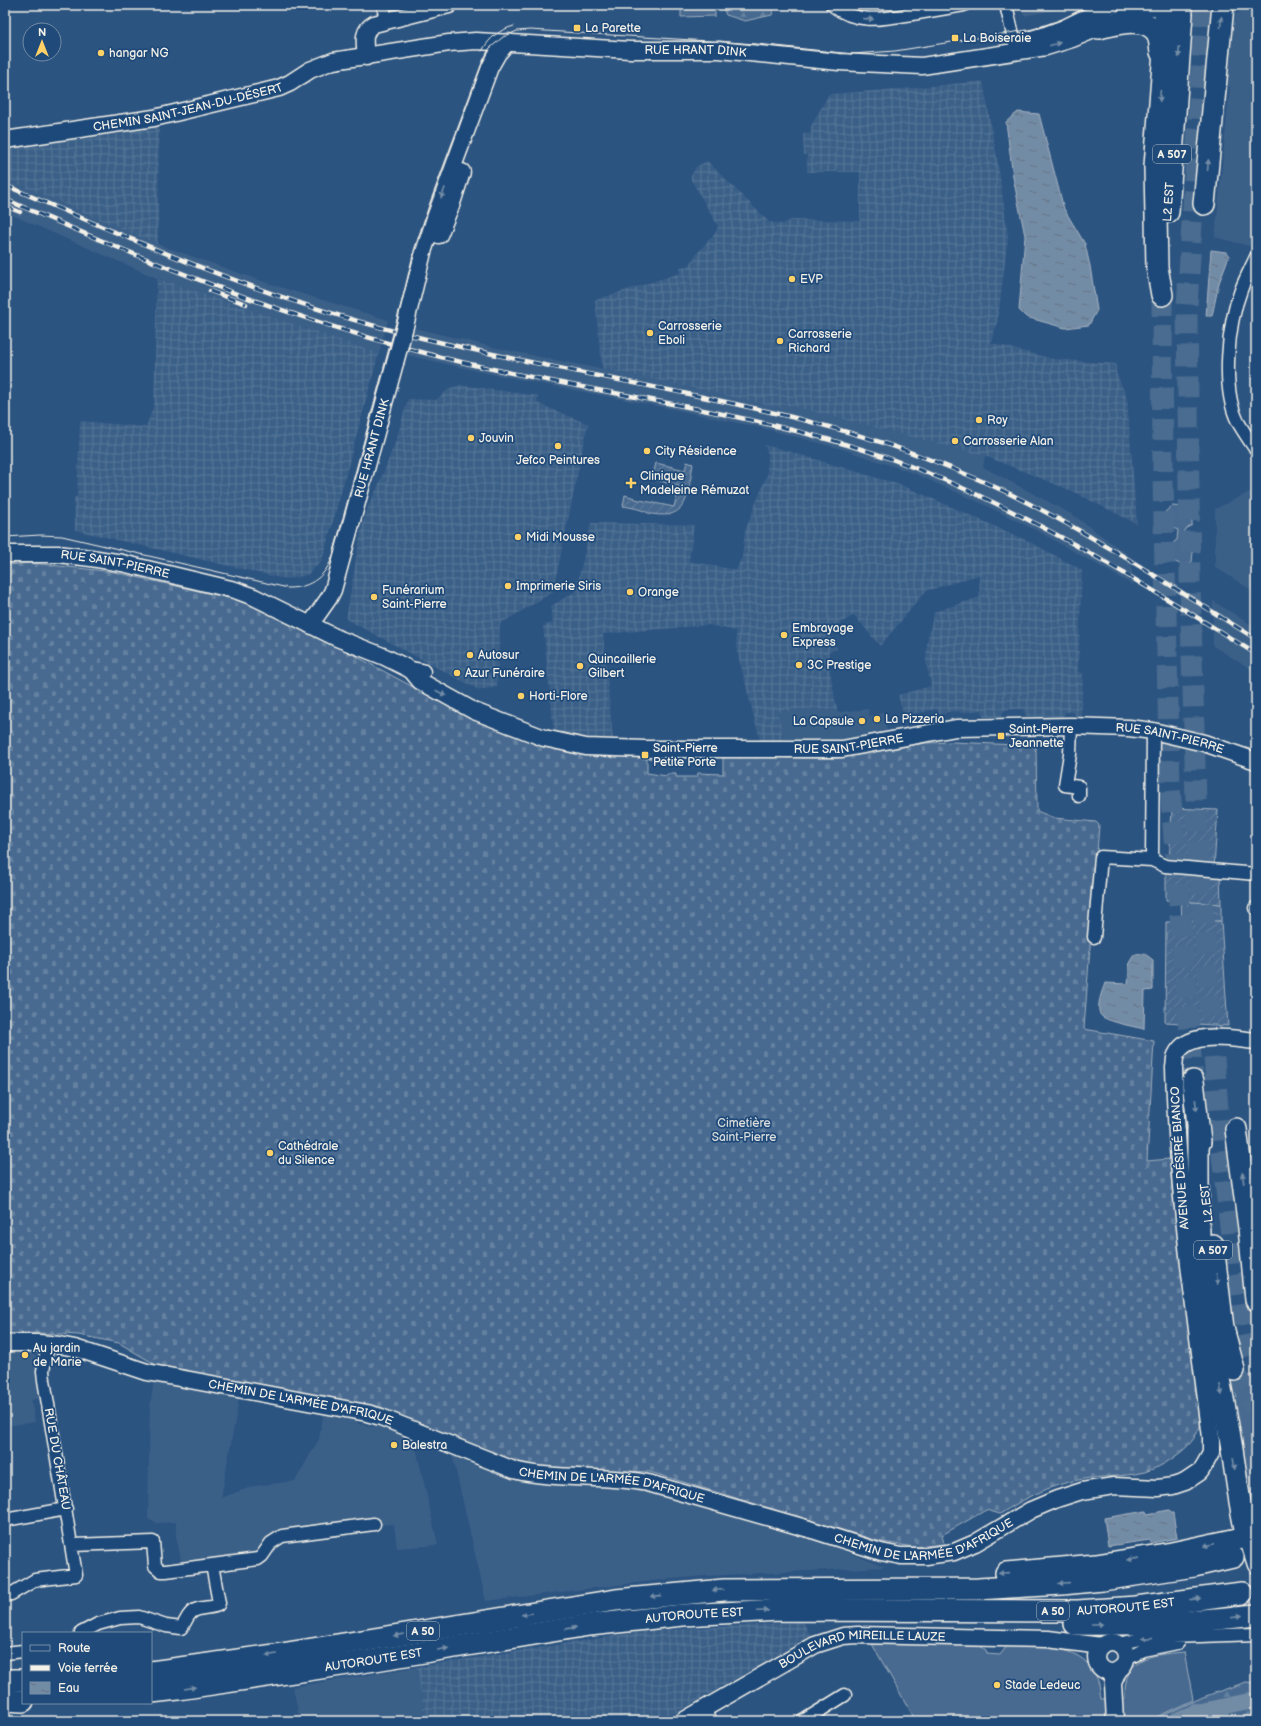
<svg xmlns="http://www.w3.org/2000/svg" width="1261" height="1726" font-family="'Balsamiq Sans',sans-serif">
  <defs>
    <pattern id="industrial-grid" width="8" height="8" patternUnits="userSpaceOnUse"><rect width="8" height="8" fill="#3b6088"/><path d="M0 4h8M4 0v8" fill="none" stroke="#587799"/></pattern>
    <pattern id="forest-firs" width="22" height="20" patternUnits="userSpaceOnUse"><rect width="22" height="20" fill="#496b90"/><path d="M5 1l3.5 6h-7zM16 11l3.5 6h-7z" fill="#6481a0"/></pattern>
    <pattern id="cemetery-stones" width="16" height="16" patternUnits="userSpaceOnUse"><rect width="16" height="16" fill="#496b90"/><path d="M2 7V4a2 2 0 0 1 4 0v3zM10 15v-3a2 2 0 0 1 4 0v3z" fill="#6481a0"/></pattern>
    <pattern id="park-crowns" width="20" height="18" patternUnits="userSpaceOnUse"><rect width="20" height="18" fill="#496b90"/><path d="M2 6a3 3 0 1 1 6 0M12 15a3 3 0 1 1 6 0" fill="none" stroke="#6481a0"/></pattern>
    <pattern id="garden-furrows" width="10" height="10" patternUnits="userSpaceOnUse"><rect width="10" height="10" fill="#496b90"/><path d="M-1 1l2-2M0 10L10 0M9 11l2-2" fill="none" stroke="#6481a0"/></pattern>
    <pattern id="water-ripples" width="26" height="14" patternUnits="userSpaceOnUse"><rect width="26" height="14" fill="#738ca6"/><path d="M2 4q2-2 4 0t4 0M15 11q2-2 4 0t4 0" fill="none" stroke="#647484"/></pattern>
  </defs>
  <rect width="100%" height="100%" fill="#2c5481"/>
  <filter id="ink" filterUnits="userSpaceOnUse"><feTurbulence type="fractalNoise" baseFrequency=".025" numOctaves="2"/><feDisplacementMap in="SourceGraphic" scale="8" xChannelSelector="R" yChannelSelector="G"/><feConvolveMatrix kernelMatrix="1 2 1 2 8 2 1 2 1" color-interpolation-filters="sRGB"/></filter>
  <g filter="url(#ink)">
    <path fill="#3b6088" d="M1022,5H1064L1054,10L1024,16Z
      M1242,11H1256V232L1249,246L1215,237L1230,87L1226,82L1232,16Z
      M5,179L157,244L270,284L388,320L379,353L157,278L5,212Z
      M415,328L501,349L680,385L780,408L784,404L985,456L983,467L1073,515L1131,557L1133,585L1041,533L983,504L913,473L842,449L766,429L672,409L486,373L407,355Z
      M1256,489V593L1215,567V509Z
      M1213,601L1256,628V672L1213,646Z
      M819,708L820,710H837V712H840L868,709L869,716L883,713L887,731L862,737L840,740L809,741L784,740L778,712Z
      M5,1352H36L35,1356H37L44,1397L31,1400L35,1422L5,1426Z
      M154,1379L239,1398L221,1498L254,1486L295,1481L319,1439L324,1411L351,1417L359,1424L373,1427L375,1425L384,1427L414,1439L438,1545L397,1548L394,1524L378,1525V1519L299,1530L282,1527L264,1541L257,1555L247,1556L243,1553L238,1554L235,1559L196,1562L193,1559H189L186,1564H182L176,1536V1522L156,1523L148,1519L150,1408Z
      M452,1454L521,1480L560,1485H625L661,1494L809,1537L885,1567L705,1576L659,1580L486,1601Z
      M417,1667L425,1721H300L293,1687Z"/>
    <path fill="url(#industrial-grid)" d="M983,81L999,170L1008,237L998,319L991,343L1053,359L1116,364V372L1127,398L1137,524L1072,491L985,456L784,404L780,408L680,385L602,369L595,300L680,273V267L690,265L694,257L716,232L718,226L690,178L696,167L701,164L707,161L769,222L782,224L791,220L860,221V172H807V155H804L803,134L811,133V126L829,94L902,89Z
      M159,124L158,242L157,244L5,179V146L72,136L78,140L90,138L94,133Z
      M157,278L379,353L325,551L321,562L307,575L288,579L276,577L75,530L74,497H77L80,421L146,427L154,404Z
      M461,385L538,396L537,403L588,424L553,592L500,624L497,687L479,690L346,619L361,530L368,507L379,484L396,440L408,399L436,400L450,388Z
      M764,445L781,449L904,486L1028,541L1082,570L1078,672L1083,673L1081,716H1076L1073,712H1065L1063,717L1026,716L1023,709L1004,710L1001,717H983L982,710L960,713L959,711L947,712V713L940,715L937,709L904,716L898,695L931,686L926,661L927,642L934,612L980,597L979,575L926,591L880,646L854,615L827,631L837,649L828,652L830,659L828,660L837,710H819V708L778,712L784,740H760L737,651L736,631L709,625L603,634L613,739H587L554,732L543,626L553,623L551,606L576,591L591,523L694,525L689,561L736,570L742,557L745,531L767,475L768,454Z
      M803,1622L811,1636L662,1721H425L417,1667L645,1631Z"/>
    <path fill="#496b90" stroke="#9eaebc" d="M681,5H715V16L681,17Z
      M1172,506L1184,507L1192,516V525L1185,530L1183,542L1191,546L1193,552L1192,562C1183,566 1177,565 1170,557L1171,548L1174,542L1177,540L1178,530L1173,528L1165,512Z
      M1256,1373V1525L1254,1524L1230,1400L1237,1397L1232,1383Z
      M872,1644H977L986,1650L987,1654L1000,1655L1007,1646C1039,1646 1086,1643 1098,1681C1100,1687 1100,1693 1101,1699L1125,1698C1123,1656 1150,1655 1184,1652L1193,1700L1148,1721H916Z"/>
    <path fill="url(#forest-firs)" stroke="#9eaebc" d="M722,5H775L772,15L745,21L726,15Z
      M1246,1682L1256,1683V1721H1151L1203,1697Z"/>
    <path fill="url(#cemetery-stones)" stroke="#9eaebc" d="M32,563L114,572L251,603L268,609L456,710L522,738L571,753L603,756L647,757V773L667,776V774H676V777H697L698,773L723,774V757L838,758L925,743L953,742L1036,746L1037,811L1054,818L1096,822L1099,825L1084,1029L1154,1041L1147,1161L1169,1159L1185,1298L1203,1415C1199,1434 1192,1444 1177,1455C1170,1460 1162,1466 1153,1469C1133,1478 1101,1475 1078,1480C1050,1485 1023,1499 1000,1514L986,1510L942,1535L944,1544L914,1547L882,1542L650,1472L552,1468L535,1466L512,1461L382,1408L158,1366L119,1343L79,1335L40,1333L5,1334V565Z"/>
    <path fill="url(#park-crowns)" stroke="#9eaebc" d="M1181,901L1221,904V921L1182,922Z"/>
    <path fill="url(#garden-furrows)" stroke="#9eaebc" d="M687,462L693,464C688,491 690,521 652,514C649,514 645,511 641,510C635,508 629,507 623,506L625,495L635,498V499L674,507L679,486L652,479L656,463L685,470Z
      M1172,808L1218,810L1214,867L1169,864Z
      M1166,870L1220,872L1221,904L1166,900Z
      M1221,921L1228,1026L1165,1022L1166,922Z"/>
    <path fill="url(#water-ripples)" stroke="#a7b4c0" d="M1018,112L1039,114L1064,209L1085,244L1090,266L1097,310L1089,325L1065,328L1026,317L1019,310L1025,236L1013,177L1006,122Z
      M1211,250L1226,252L1229,256L1219,283L1212,316H1206Z
      M1136,954H1145L1153,960V990L1145,991L1144,1029C1136,1027 1102,1021 1100,1014C1096,1005 1102,992 1105,983L1128,984C1129,974 1127,959 1136,954Z
      M1169,1510L1173,1513L1177,1538L1151,1543L1150,1540L1108,1546L1104,1518L1146,1511L1147,1514Z"/>
    <g fill="none" stroke-linecap="round" stroke-linejoin="round">
      <path stroke="#738ca6" stroke-width="17" d="M1176,1721L1192,1714L1256,1700"/>
      <path stroke="#4a6c90" stroke-width="21" stroke-dasharray="21 10" stroke-linecap="butt" d="M1205,5L1187,307L1190,583L1197,837L1221,1147L1235,1269L1249,1342L1256,1362
        M1162,295L1163,480L1170,787L1193,1081
        M1234,1370L1256,1410"/>
      <g stroke="#f4f1e8" stroke-width="15">
        <path id="street" d="M383,5L386,21
          M832,5C857,25 883,19 912,14C929,11 947,8 964,5
          M1006,5L1017,52
          M1256,257C1251,268 1245,279 1241,290C1228,324 1221,388 1238,422C1243,431 1250,441 1256,450
          M1071,726L1070,754L1065,785L1079,787V796
          M1152,860L1153,731
          M1255,908H1256
          M1094,937L1101,857L1152,860L1165,866L1256,874
          M5,1520L66,1509
          M73,1545L153,1542L155,1566L161,1571H166L258,1559L262,1556L271,1543L282,1536L374,1524
          M5,1595L11,1594L35,1580L76,1575L44,1380L43,1371L48,1344
          M81,1633L98,1624L120,1618L139,1617L166,1626L181,1628C185,1624 186,1618 190,1614C196,1606 210,1609 218,1605L219,1603L212,1565
          M1118,1644L1144,1638L1256,1634
          M5,1653L23,1651
          M1125,1659L1143,1650L1177,1643
          M1105,1670L1113,1683
          M704,1709L710,1721
          M803,1721L845,1695"/>
      </g>
      <g stroke="#f4f1e8" stroke-width="19">
        <g id="secondary">
          <path d="M1023,42L1064,28L1112,5"/>
          <path d="M366,57C365,44 361,31 374,24L449,5"/>
          <path id="s1" d="M5,140L154,118L279,88L290,83L310,70L333,61L449,43L476,41L630,50H719L839,62L922,66L1046,47L1072,39L1144,9L1166,5"/>
          <path d="M439,235L452,203L462,172"/>
          <path d="M405,326L423,252L438,207L490,67L498,53L508,42"/>
          <path id="s2" d="M5,554H58L91,558L122,563L235,590L254,597L337,638L385,657L411,670L422,672"/>
          <path id="s3" d="M310,625L329,598L333,590L395,363"/>
          <path id="s4" d="M411,670L420,681L474,711L544,738L586,747L645,749H842L956,728L1071,726L1129,728L1153,731L1204,743L1256,761"/>
          <path id="s5" d="M5,1343H39L59,1345L75,1348L147,1372L367,1413L381,1417L514,1470C558,1481 604,1474 648,1483L809,1529L881,1552L901,1556H926L954,1552L975,1543L1031,1510L1057,1499L1082,1491L1114,1486L1158,1488L1173,1486L1185,1482L1200,1472L1205,1464L1211,1453V1437C1195,1314 1177,1191 1174,1067C1175,1064 1174,1059 1176,1055C1188,1029 1233,1039 1256,1041"/>
          <path d="M1256,1534L1247,1537L1256,1565"/>
          <circle cx="1111" cy="1657" r="15"/>
          <path id="s6" d="M683,1721L815,1645L843,1636L858,1635L1048,1639L1101,1646"/>
          <path d="M1115,1721L1113,1683L1119,1669"/>
        </g>
      </g>
      <g stroke="#f4f1e8" stroke-width="24">
        <g id="highway">
          <path d="M1099,28C1116,24 1145,15 1157,33C1160,39 1160,46 1161,52"/>
          <path d="M1204,204L1223,5"/>
          <path d="M1168,212L1182,14"/>
          <path d="M1162,295L1157,267L1155,166L1165,39V5"/>
          <path d="M1193,1081L1200,1142"/>
          <path d="M1236,1129L1249,1228L1256,1300"/>
          <path d="M1213,1245L1223,1328L1234,1370"/>
          <path d="M1006,1573L1096,1565L1172,1553L1247,1537C1238,1500 1235,1463 1228,1426C1221,1384 1210,1342 1204,1298C1197,1243 1198,1185 1198,1129"/>
          <path d="M1075,1624C1135,1625 1196,1622 1256,1615"/>
          <path d="M151,1672L275,1655L616,1600L724,1590L978,1589L1062,1584L1102,1580L1194,1566L1233,1557"/>
          <path d="M5,1680H23"/>
          <path id="s7" d="M151,1692L178,1689L375,1660L589,1625L683,1615L779,1610L1078,1611L1136,1607L1242,1593"/>
          <path d="M5,1700L23,1701"/>
        </g>
      </g>
      <use href="#street" stroke="#1f4a7a" stroke-width="12"/>
      <use href="#secondary" stroke="#1f4a7a" stroke-width="16"/>
      <use href="#highway" stroke="#1f4a7a" stroke-width="21"/>
      <path stroke="#f4f1e8" stroke-width="1" d="M482,51C490,37 499,30 514,26
        M5,537L41,535L62,536L288,588C311,588 326,576 333,555L414,256L427,215L484,59L489,49L503,37L517,31L530,30L757,44L852,54L895,51L1040,28L1061,20L1089,5"/>
      <g stroke="#f4f1e8" stroke-width="4.5">
        <path id="rail" d="M5,185C141,244 277,304 422,338C513,360 606,377 698,396C769,411 839,427 907,451C940,463 974,477 1006,492C1093,534 1174,588 1256,639
          M5,199C159,267 310,328 474,365C560,384 646,398 732,416C787,428 842,441 894,460C1023,507 1140,582 1256,654
          M5,206L20,212
          M210,291L246,304"/>
      </g>
      <use href="#rail" stroke="#1f4a7a" stroke-width="3" stroke-dasharray="9" stroke-linecap="butt"/>
      <g stroke="#f4f1e8" stroke-width="19" stroke-linecap="butt">
        <path id="secondary-bridge" d="M395,363L405,326"/>
      </g>
      <use href="#secondary-bridge" stroke="#1f4a7a" stroke-width="16"/>
    </g>
    <defs><path id="oneway-solid" d="M-6-.8H1V-3.2L6.5 0L1 3.2V.8H-6Z"/></defs>
    <g fill="#748da6">
      <use href="#oneway-solid" transform="translate(868 19) rotate(5)"/>
      <use href="#oneway-solid" transform="translate(1221 22) rotate(-85)"/>
      <use href="#oneway-solid" transform="translate(1055 44) rotate(-16)"/>
      <use href="#oneway-solid" transform="translate(1179 52) rotate(94)"/>
      <use href="#oneway-solid" transform="translate(1160 96) rotate(94)"/>
      <use href="#oneway-solid" transform="translate(1208 165) rotate(-85)"/>
      <use href="#oneway-solid" transform="translate(443 193) rotate(111)"/>
      <use href="#oneway-solid" transform="translate(441 693) rotate(28)"/>
      <use href="#oneway-solid" transform="translate(1196 1105) rotate(83)"/>
      <use href="#oneway-solid" transform="translate(1243 1178) rotate(-98)"/>
      <use href="#oneway-solid" transform="translate(1217 1279) rotate(83)"/>
      <use href="#oneway-solid" transform="translate(1221 1390) rotate(78)"/>
      <use href="#oneway-solid" transform="translate(1234 1464) rotate(82)"/>
      <use href="#oneway-solid" transform="translate(1209 1545) rotate(167)"/>
      <use href="#oneway-solid" transform="translate(1133 1559) rotate(172)"/>
      <use href="#oneway-solid" transform="translate(1004 1573) rotate(176)"/>
      <use href="#oneway-solid" transform="translate(1064 1583) rotate(176)"/>
      <use href="#oneway-solid" transform="translate(718 1590) rotate(176)"/>
      <use href="#oneway-solid" transform="translate(656 1596) rotate(174)"/>
      <use href="#oneway-solid" transform="translate(1195 1599) rotate(-7)"/>
      <use href="#oneway-solid" transform="translate(763 1611) rotate(-3)"/>
      <use href="#oneway-solid" transform="translate(527 1614) rotate(171)"/>
      <use href="#oneway-solid" transform="translate(1237 1617) rotate(-7)"/>
      <use href="#oneway-solid" transform="translate(1097 1624)"/>
      <use href="#oneway-solid" transform="translate(571 1628) rotate(-9)"/>
      <use href="#oneway-solid" transform="translate(399 1635) rotate(171)"/>
      <use href="#oneway-solid" transform="translate(1147 1638) rotate(175)"/>
      <use href="#oneway-solid" transform="translate(443 1649) rotate(-9)"/>
      <use href="#oneway-solid" transform="translate(271 1655) rotate(171)"/>
      <use href="#oneway-solid" transform="translate(190 1688) rotate(-9)"/>
    </g>
  </g>
  <g fill="#ffd166" stroke="#1f4a7a" stroke-width="1.5">
    <rect x="573" y="24" width="8" height="8" rx="2"/>
    <rect x="951" y="34" width="8" height="8" rx="2"/>
    <circle cx="101" cy="53" r="4"/>
    <circle cx="792" cy="279" r="4"/>
    <circle cx="650" cy="333" r="4"/>
    <circle cx="780" cy="341" r="4"/>
    <circle cx="979" cy="420" r="4"/>
    <circle cx="471" cy="438" r="4"/>
    <circle cx="955" cy="441" r="4"/>
    <circle cx="558" cy="446" r="4"/>
    <circle cx="647" cy="451" r="4"/>
    <path d="M629 477h4v4h4v4h-4v4h-4v-4h-4v-4h4z"/>
    <circle cx="518" cy="537" r="4"/>
    <circle cx="508" cy="586" r="4"/>
    <circle cx="630" cy="592" r="4"/>
    <circle cx="374" cy="597" r="4"/>
    <circle cx="784" cy="635" r="4"/>
    <circle cx="470" cy="655" r="4"/>
    <circle cx="799" cy="665" r="4"/>
    <circle cx="580" cy="666" r="4"/>
    <circle cx="457" cy="673" r="4"/>
    <circle cx="521" cy="696" r="4"/>
    <circle cx="877" cy="719" r="4"/>
    <circle cx="862" cy="721" r="4"/>
    <rect x="997" y="732" width="8" height="8" rx="2"/>
    <rect x="641" y="751" width="8" height="8" rx="2"/>
    <circle cx="270" cy="1153" r="4"/>
    <circle cx="25" cy="1355" r="4"/>
    <circle cx="394" cy="1445" r="4"/>
    <circle cx="997" cy="1685" r="4"/>
  </g>
  <g text-anchor="middle" dominant-baseline="central" stroke-width="3.5" stroke-linejoin="round" paint-order="stroke">
    <g fill="#1f4a7a" stroke="#b4bfc7" stroke-width="1">
      <rect x="1153" y="145" width="38" height="18" rx="3"/>
      <rect x="1194" y="1241" width="38" height="18" rx="3"/>
      <rect x="1037" y="1602" width="32" height="18" rx="3"/>
      <rect x="407" y="1622" width="32" height="18" rx="3"/>
    </g>
    <g font-size="11" font-weight="bold" fill="#f4f1e8">
      <text x="1172" y="154">A 507</text>
      <text x="1213" y="1250">A 507</text>
      <text x="1053" y="1611">A 50</text>
      <text x="423" y="1631">A 50</text>
    </g>
    <g font-size="12" fill="#f4f1e8" stroke="#1f4a7a" text-anchor="start">
      <text x="585" y="28">La Parette</text>
      <text x="963" y="38">La Boiseraie</text>
      <text x="109" y="53">hangar NG</text>
      <text x="800" y="279">EVP</text>
      <text x="658" y="326">Carrosserie<tspan x="658" dy="14">Eboli</tspan></text>
      <text x="788" y="334">Carrosserie<tspan x="788" dy="14">Richard</tspan></text>
      <text x="987" y="420">Roy</text>
      <text x="479" y="438">Jouvin</text>
      <text x="963" y="441">Carrosserie Alan</text>
      <text x="655" y="451">City Résidence</text>
      <text x="558" y="460" text-anchor="middle">Jefco Peintures</text>
      <text x="640" y="476">Clinique<tspan x="640" dy="14">Madeleine Rémuzat</tspan></text>
      <text x="526" y="537">Midi Mousse</text>
      <text x="516" y="586">Imprimerie Siris</text>
      <text x="382" y="590">Funérarium<tspan x="382" dy="14">Saint-Pierre</tspan></text>
      <text x="638" y="592">Orange</text>
      <text x="792" y="628">Embrayage<tspan x="792" dy="14">Express</tspan></text>
      <text x="478" y="655">Autosur</text>
      <text x="588" y="659">Quincaillerie<tspan x="588" dy="14">Gilbert</tspan></text>
      <text x="807" y="665">3C Prestige</text>
      <text x="465" y="673">Azur Funéraire</text>
      <text x="529" y="696">Horti-Flore</text>
      <text x="885" y="719">La Pizzeria</text>
      <text x="854" y="721" text-anchor="end">La Capsule</text>
      <text x="1009" y="729">Saint-Pierre<tspan x="1009" dy="14">Jeannette</tspan></text>
      <text x="653" y="748">Saint-Pierre<tspan x="653" dy="14">Petite Porte</tspan></text>
      <text x="278" y="1146">Cathédrale<tspan x="278" dy="14">du Silence</tspan></text>
      <text x="33" y="1348">Au jardin<tspan x="33" dy="14">de Marie</tspan></text>
      <text x="402" y="1445">Balestra</text>
      <text x="1005" y="1685">Stade Ledeuc</text>
    </g>
    <g font-size="12" fill="#f4f1e8" stroke="#1f4a7a">
      <text stroke="none"><textPath href="#s1" startOffset="704">RUE HRANT DINK</textPath></text>
      <text stroke="none"><textPath href="#s1" startOffset="186">CHEMIN SAINT-JEAN-DU-DÉSERT</textPath></text>
      <text transform="translate(1169 202) rotate(-86)">L2 EST</text>
      <text stroke="none"><textPath href="#s3" startOffset="189">RUE HRANT DINK</textPath></text>
      <text stroke="none"><textPath href="#s2" startOffset="111">RUE SAINT-PIERRE</textPath></text>
      <text stroke="none"><textPath href="#s4" startOffset="781">RUE SAINT-PIERRE</textPath></text>
      <text stroke="none"><textPath href="#s4" startOffset="457">RUE SAINT-PIERRE</textPath></text>
      <text transform="translate(1180 1158) rotate(-94)">AVENUE DÉSIRÉ BIANCO</text>
      <text transform="translate(1207 1203) rotate(-97)">L2 EST</text>
      <text stroke="none"><textPath href="#s5" startOffset="303">CHEMIN DE L'ARMÉE D'AFRIQUE</textPath></text>
      <text transform="translate(57 1459) rotate(80)">RUE DU CHÂTEAU</text>
      <text stroke="none"><textPath href="#s5" startOffset="627">CHEMIN DE L'ARMÉE D'AFRIQUE</textPath></text>
      <text stroke="none"><textPath href="#s5" startOffset="951">CHEMIN DE L'ARMÉE D'AFRIQUE</textPath></text>
      <text stroke="none"><textPath href="#s7" startOffset="981">AUTOROUTE EST</textPath></text>
      <text stroke="none"><textPath href="#s7" startOffset="549">AUTOROUTE EST</textPath></text>
      <text stroke="none"><textPath href="#s6" startOffset="198">BOULEVARD MIREILLE LAUZE</textPath></text>
      <text stroke="none"><textPath href="#s7" startOffset="225">AUTOROUTE EST</textPath></text>
    </g>
    <g font-size="12" fill="#dadddb" stroke="#1f4a7a">
      <text x="744" y="1123">Cimetière<tspan x="744" dy="14">Saint-Pierre</tspan></text>
    </g>
  </g>
  <rect width="1261" height="1726" fill="none" stroke="#1f4a7a" stroke-width="20"/>
  <rect x="10" y="10" width="1241" height="1706" fill="none" stroke="#f4f1e8" stroke-width="1.5" filter="url(#ink)"/>
  <rect x="22" y="1632" width="130" height="72" fill="#1f4a7a" stroke="#748da6"/>
  <rect x="30" y="1645" width="20" height="6" fill="#1f4a7a" stroke="#748da6"/>
  <text x="58" y="1652" font-size="12" fill="#f4f1e8">Route</text>
  <rect x="30" y="1665" width="20" height="6" fill="#f4f1e8" stroke="#748da6"/>
  <text x="58" y="1672" font-size="12" fill="#f4f1e8">Voie ferrée</text>
  <rect x="30" y="1682" width="20" height="12" fill="url(#water-ripples)" stroke="#748da6"/>
  <text x="58" y="1692" font-size="12" fill="#f4f1e8">Eau</text>
  <g transform="translate(42 42)"><circle r="19" fill="#1f4a7a" stroke="#748da6"/>
  <path d="M0-3L7 15L0 10L-7 15Z" fill="#ffd166"/>
  <text y="-6" font-size="11" font-weight="bold" text-anchor="middle" fill="#f4f1e8">N</text>
  </g>
</svg>
